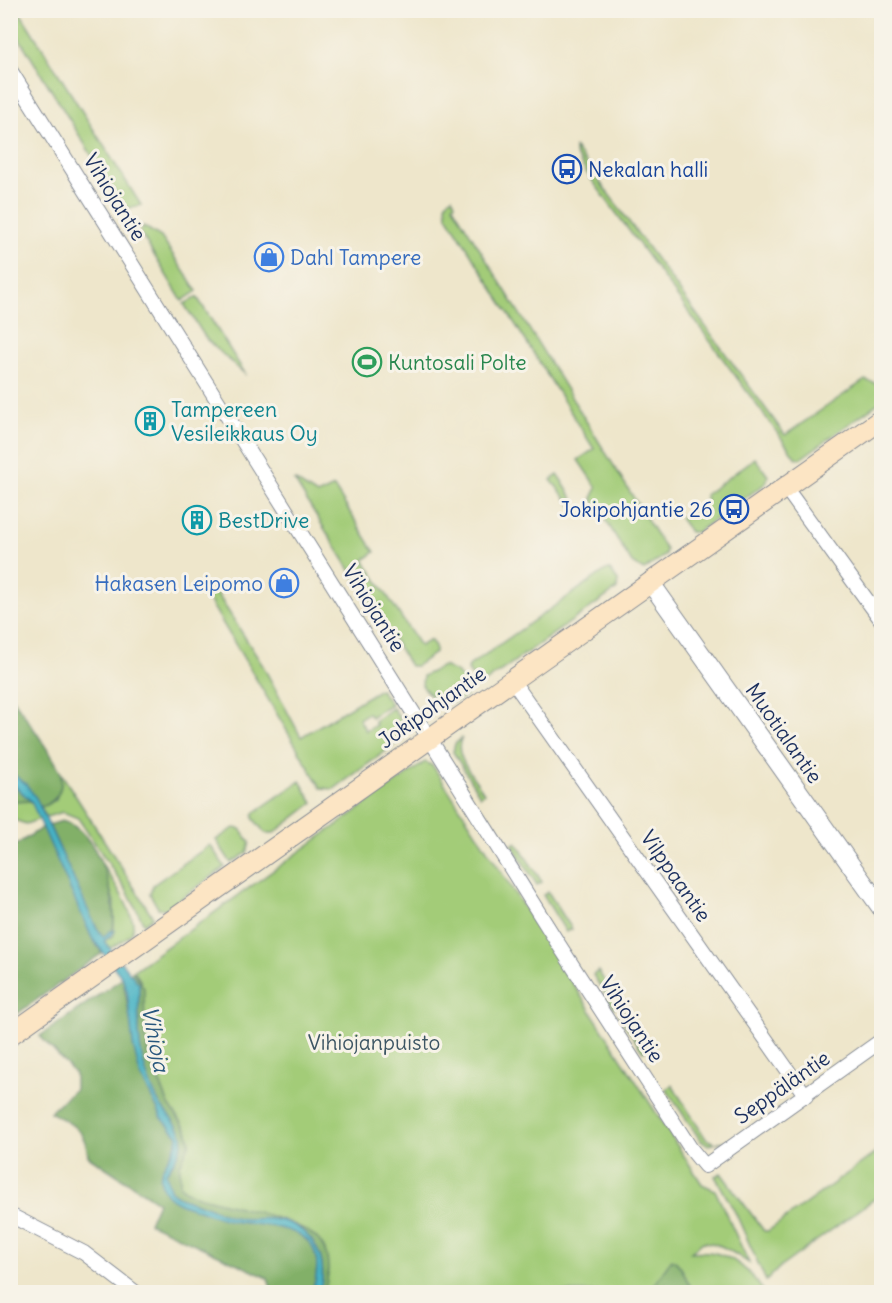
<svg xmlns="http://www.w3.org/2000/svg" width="892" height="1303" font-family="Delius,sans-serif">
  <rect width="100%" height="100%" fill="#f7f3e8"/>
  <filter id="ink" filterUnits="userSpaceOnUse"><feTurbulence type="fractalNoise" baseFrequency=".0167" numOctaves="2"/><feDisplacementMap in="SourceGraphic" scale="12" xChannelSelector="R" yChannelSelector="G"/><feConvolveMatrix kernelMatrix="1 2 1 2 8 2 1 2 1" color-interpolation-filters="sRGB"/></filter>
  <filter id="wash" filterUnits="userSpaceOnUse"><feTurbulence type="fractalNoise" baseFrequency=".008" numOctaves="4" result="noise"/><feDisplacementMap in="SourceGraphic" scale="24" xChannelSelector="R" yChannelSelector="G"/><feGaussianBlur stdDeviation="1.35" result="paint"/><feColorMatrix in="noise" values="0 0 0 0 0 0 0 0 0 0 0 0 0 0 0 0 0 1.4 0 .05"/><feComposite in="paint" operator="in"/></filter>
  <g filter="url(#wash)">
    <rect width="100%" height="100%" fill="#eee6cb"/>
    <path fill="#a3cc78" stroke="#5f7e6b" stroke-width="1.5" d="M11,10L19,11L141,205L129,208L123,206L11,25Z
      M575,148L785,435L865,380L881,385V401L800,459L795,457L589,176L575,154Z
      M452,197L455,203L453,206L666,550L665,555L644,570L632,563L592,498L597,488L578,460L594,449L447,216L446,203Z
      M143,226L161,237L197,291L182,301L140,232Z
      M197,297L246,375L207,340L184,304Z
      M755,458L768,476L766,483L697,532H690L680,518L707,499L705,495Z
      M558,475L579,509L577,512L551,480Z
      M294,480L317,495L334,487L375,552L364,560L420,646L430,640L435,646V653L416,666H410Z
      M606,570H610L618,581L617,589L481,685L478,684L468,670L469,666Z
      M213,587L263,666L301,737L380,689L391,704L371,717L368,713L359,719L366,731L376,725L374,721L393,708L403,724L402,739L334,789L321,788L203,590Z
      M443,666L458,673L468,688L467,695C449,708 434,704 422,685L423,676Z
      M462,738C451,754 476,779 484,793L480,796L453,752L455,744Z
      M425,762L433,766L702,1184L715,1190L749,1263C734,1254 723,1243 703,1242L691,1252C725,1248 746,1265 764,1292H695L687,1285L684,1275L649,1292H324L325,1288L302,1228C287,1222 271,1216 256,1212C230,1206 201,1203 180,1186V1165L190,1141L187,1130L169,1105L151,1061L145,1039L141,982L134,970Z
      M59,770L153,917L144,924L127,891L78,818L63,812L46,817L41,807L56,800L61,775Z
      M300,781L313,803L274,833H265L253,818L254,813Z
      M31,801L40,819L26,824L11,819V802Z
      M234,828L240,829L250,842L247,853L231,863L216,840Z
      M516,842L542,882L537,885L512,845Z
      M210,845L225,867L166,909L158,908L150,894L153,885Z
      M102,864C110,876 140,919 132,932C128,939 115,945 109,949L104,941L114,935V902Z
      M548,892L572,929L566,932L543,895Z
      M598,971L620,1004L614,1008L593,975Z
      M624,1010L648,1049L643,1052L618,1014Z
      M672,1085L706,1139L715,1143L725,1141L709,1145L701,1141L666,1089Z
      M881,1149V1194L779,1268L766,1281L736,1214L715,1176L721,1173L764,1231H768Z"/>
    <path fill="#82b068" stroke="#4e7063" stroke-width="1.5" d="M10,695C19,707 59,764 61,774C63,791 56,802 41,807L26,785L11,772Z
      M10,782L31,801L11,802Z
      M62,821C98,829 118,898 113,930L103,937L92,920L49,825Z
      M43,827L92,938L102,953L11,1018V848Z
      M133,971L144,988L145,1039L151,1061L169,1105L187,1130L190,1142L180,1165V1186L189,1193C220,1204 304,1218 321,1243C331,1257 329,1278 324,1292H319C331,1256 309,1223 271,1219C260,1219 249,1220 238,1218C225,1216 212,1208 199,1204C189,1200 178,1199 170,1190L166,1173L174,1162L182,1135C176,1124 166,1116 160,1105C135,1063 138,1030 139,984L123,979L140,1074L162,1118L178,1136C178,1152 157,1165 161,1182C164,1197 178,1203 191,1207C206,1212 222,1220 238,1222C284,1228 333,1228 312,1292H272L268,1278L149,1223L158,1202L88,1156C86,1130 71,1123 50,1112L75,1089V1074L40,1036Z
      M672,1259C685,1266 685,1283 695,1292H619L635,1290L649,1292Z"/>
    <path fill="#48b4c5" stroke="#327292" stroke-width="1.5" d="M10,772L26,784L36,798L96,927L103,937L110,931H115L104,941L139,984C138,1030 136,1059 158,1101C164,1113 179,1124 182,1135C185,1148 172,1163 166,1173L170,1190C178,1199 189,1200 199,1204C212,1208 225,1216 238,1218C249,1220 260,1218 271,1219C309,1223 331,1256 319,1292H312C333,1228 284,1228 238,1222C222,1220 206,1212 190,1207C178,1203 163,1197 161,1182C157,1165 178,1152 178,1136L162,1118L140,1074L133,1045L127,991L123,979L92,938L31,801L11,782Z"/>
  </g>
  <g filter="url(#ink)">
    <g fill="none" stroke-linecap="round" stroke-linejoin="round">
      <g stroke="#848a94" stroke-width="16">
        <path id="minor" d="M10,70L559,945L691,1149L705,1166L882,1040
          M785,487L882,621
          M512,680L806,1096
          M10,1215L84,1253L135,1292"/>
      </g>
      <g stroke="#848a94" stroke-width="20">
        <path id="tertiary" d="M650,582L882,909"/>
      </g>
      <g stroke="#848a94" stroke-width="22">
        <path id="secondary" d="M10,1035L882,419"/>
      </g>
      <use href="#minor" stroke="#fff" stroke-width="14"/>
      <use href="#tertiary" stroke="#fff" stroke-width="18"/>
      <use href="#secondary" stroke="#fce5c4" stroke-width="20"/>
    </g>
  </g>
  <defs>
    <g id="bus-ring" transform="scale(1.5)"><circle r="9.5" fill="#f7f3e8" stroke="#1a4fb4" stroke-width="1.5"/><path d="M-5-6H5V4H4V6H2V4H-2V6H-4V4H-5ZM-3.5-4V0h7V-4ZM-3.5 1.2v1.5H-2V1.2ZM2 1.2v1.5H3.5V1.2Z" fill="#1a4fb4"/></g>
    <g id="shop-ring" transform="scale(1.5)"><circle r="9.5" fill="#f7f3e8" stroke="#3f7fe0" stroke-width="1.5"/><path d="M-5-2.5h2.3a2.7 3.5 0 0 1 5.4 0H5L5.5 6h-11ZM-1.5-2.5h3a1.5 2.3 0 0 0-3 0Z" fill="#3f7fe0"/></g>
    <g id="stadium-ring" transform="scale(1.5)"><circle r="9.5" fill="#f7f3e8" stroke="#2e9e5b" stroke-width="1.5"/><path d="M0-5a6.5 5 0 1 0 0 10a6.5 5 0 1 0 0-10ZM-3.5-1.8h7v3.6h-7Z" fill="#2e9e5b"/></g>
    <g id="building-ring" transform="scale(1.5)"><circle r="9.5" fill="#f7f3e8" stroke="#0f9aa8" stroke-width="1.5"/><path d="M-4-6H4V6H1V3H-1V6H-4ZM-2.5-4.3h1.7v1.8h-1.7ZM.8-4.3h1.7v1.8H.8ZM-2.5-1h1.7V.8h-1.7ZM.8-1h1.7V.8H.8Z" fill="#0f9aa8"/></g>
  </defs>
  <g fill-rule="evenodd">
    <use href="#bus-ring" x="567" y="169"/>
    <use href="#shop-ring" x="269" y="257"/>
    <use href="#stadium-ring" x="367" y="362"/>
    <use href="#building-ring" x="150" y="421"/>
    <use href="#bus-ring" x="734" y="509"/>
    <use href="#building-ring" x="197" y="520"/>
    <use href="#shop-ring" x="284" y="583"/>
  </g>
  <g text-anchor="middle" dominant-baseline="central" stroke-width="6" stroke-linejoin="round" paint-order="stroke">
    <g font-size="21" fill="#164399" stroke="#f7f3e8" text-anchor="start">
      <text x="588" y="169">Nekalan halli</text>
      <text x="713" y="509" text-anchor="end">Jokipohjantie 26</text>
    </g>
    <g font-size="21" fill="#1b2f5e" stroke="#f7f3e8">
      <text transform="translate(115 197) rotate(58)">Vihiojantie</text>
      <text transform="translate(374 608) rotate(58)">Vihiojantie</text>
      <text transform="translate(432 707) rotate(-35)">Jokipohjantie</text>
      <text transform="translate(784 733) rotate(55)">Muotialantie</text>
      <text transform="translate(676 876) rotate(55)">Vilppaantie</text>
      <text transform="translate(632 1019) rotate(57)">Vihiojantie</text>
      <text transform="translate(782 1087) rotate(-35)">Seppäläntie</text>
    </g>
    <g font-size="21" fill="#366cbe" stroke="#f7f3e8" text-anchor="start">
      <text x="290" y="257">Dahl Tampere</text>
      <text x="263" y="583" text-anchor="end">Hakasen Leipomo</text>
    </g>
    <g font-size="21" fill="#27864d" stroke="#f7f3e8" text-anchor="start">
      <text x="388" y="362">Kuntosali Polte</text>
    </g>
    <g font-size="21" fill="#0d838f" stroke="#f7f3e8" text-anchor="start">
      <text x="171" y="409">Tampereen<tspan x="171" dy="24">Vesileikkaus Oy</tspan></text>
      <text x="218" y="520">BestDrive</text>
    </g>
    <g font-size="21" fill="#3d5664" stroke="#f7f3e8">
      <text x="374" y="1042">Vihiojanpuisto</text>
    </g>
    <g font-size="22" font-style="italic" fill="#28577d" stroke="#f7f3e8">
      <text transform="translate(156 1039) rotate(79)">Vihioja</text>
    </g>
  </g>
  <rect width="892" height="1303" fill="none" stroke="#f7f3e8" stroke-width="36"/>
</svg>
